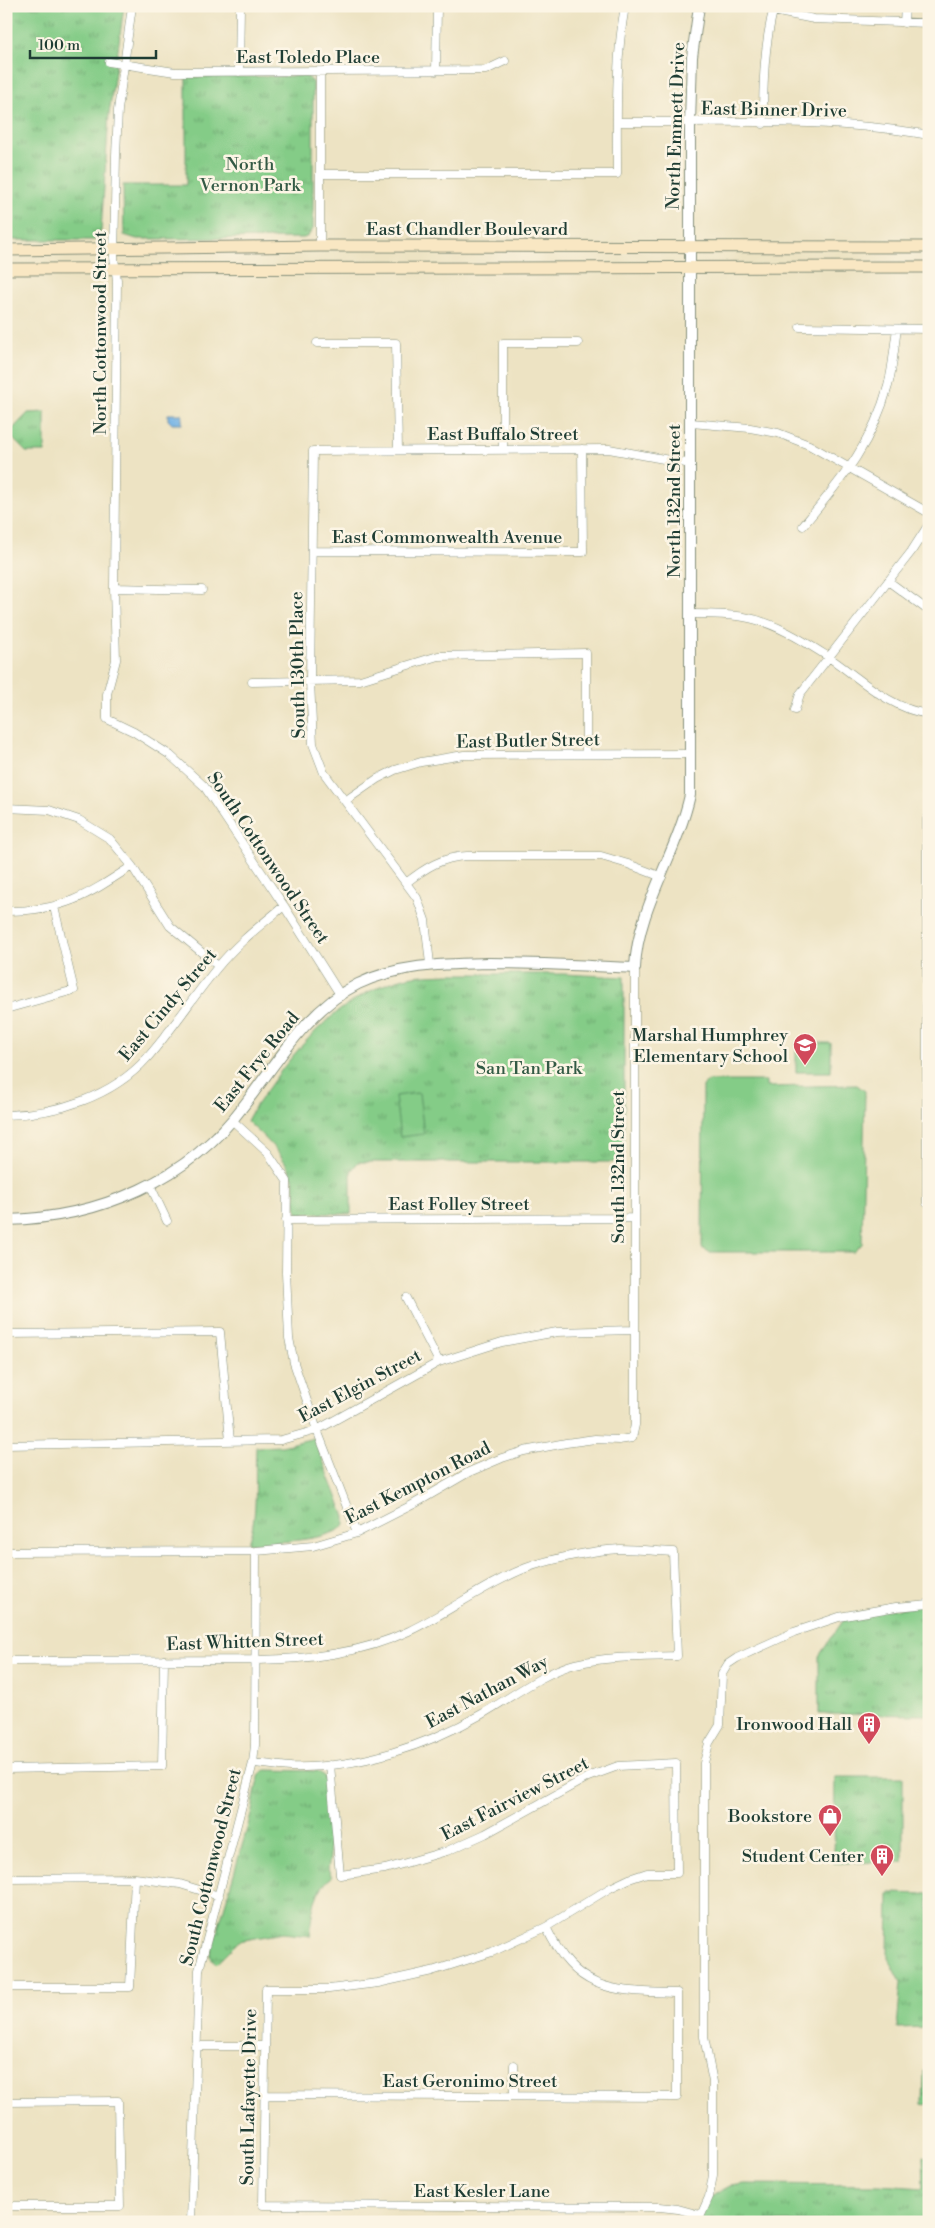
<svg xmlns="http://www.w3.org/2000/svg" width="935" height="2228" font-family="'Libre Bodoni',serif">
  <defs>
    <pattern id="grass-tufts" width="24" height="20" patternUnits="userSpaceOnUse" patternTransform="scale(1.25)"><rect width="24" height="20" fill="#84cc87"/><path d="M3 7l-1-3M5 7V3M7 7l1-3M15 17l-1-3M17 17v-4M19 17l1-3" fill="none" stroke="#6ba76f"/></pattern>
  </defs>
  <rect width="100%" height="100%" fill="#fcf5e5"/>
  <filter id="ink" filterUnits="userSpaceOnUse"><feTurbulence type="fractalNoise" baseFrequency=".02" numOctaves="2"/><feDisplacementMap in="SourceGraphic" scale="10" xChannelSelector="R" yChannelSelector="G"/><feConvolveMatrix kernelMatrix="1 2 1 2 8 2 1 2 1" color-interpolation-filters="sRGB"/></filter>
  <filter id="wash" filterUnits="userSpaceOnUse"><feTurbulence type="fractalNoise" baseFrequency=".0096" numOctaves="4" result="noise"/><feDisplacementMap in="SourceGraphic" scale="20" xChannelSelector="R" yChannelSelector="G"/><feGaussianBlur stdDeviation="1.12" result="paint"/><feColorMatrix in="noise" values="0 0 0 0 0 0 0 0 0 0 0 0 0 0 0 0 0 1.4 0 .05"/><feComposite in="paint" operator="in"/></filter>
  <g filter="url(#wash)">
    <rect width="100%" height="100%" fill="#ede3c3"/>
    <path fill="url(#grass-tufts)" stroke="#52845e" d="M6,6H124L109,114L101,231L95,240H6Z
      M303,76L308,77L313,82V229L308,236L304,238L137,239L124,235L123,185H186V77Z
      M45,412V452H26L8,434L28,413Z
      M449,974H563L624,977V1162H358L351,1171V1214L297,1213C295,1202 296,1189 293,1178C284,1154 265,1138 247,1121C253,1108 263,1096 272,1083C306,1036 346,994 404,978C418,974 435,975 449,974Z
      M314,1438L345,1517V1524C335,1541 268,1543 248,1543C259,1513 254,1479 256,1447L282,1446Z
      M929,1604V1715L819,1714V1656L847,1615Z
      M265,1770L318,1771L324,1776L330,1856L328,1869L332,1877C314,1890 310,1915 311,1936L283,1933L239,1941L216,1964L210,1956L251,1815L257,1784L260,1774Z
      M835,1777H903V1862L834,1863Z
      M889,1893L929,1894V2027L897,2028L901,1982L888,1957Z
      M923,2071H929V2104L922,2105Z
      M923,2156L929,2158V2222H699L709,2197L730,2186L744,2184L879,2185L924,2188Z"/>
    <path fill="#84cc87" stroke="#52845e" d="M796,1043H831V1072H796Z
      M709,1081H766V1087L857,1085L865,1091L862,1244L854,1252H709L702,1248L703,1086Z
      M419,1093L424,1134L400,1137L395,1096Z"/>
    <path fill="#71b1e5" stroke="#48778c" d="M168,414H182V424H172L168,420Z"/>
  </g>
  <g filter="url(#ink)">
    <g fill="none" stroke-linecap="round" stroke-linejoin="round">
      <g stroke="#86907c" stroke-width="9">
        <path id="minor" d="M132,6L118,110L116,155L114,258L117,280L114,588L116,660L107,694V719L134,732L170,755L204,786L284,906L341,996
          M773,11L814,19L929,23
          M904,23L905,6
          M109,62L175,72L486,70L505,61
          M436,71L437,6
          M239,72L240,6
          M320,72V246
          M617,122C720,123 827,117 929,135
          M763,124C763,84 764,45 774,7
          M320,174H617C617,118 615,61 625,6
          M800,327L929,329
          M317,343H396L398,450
          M691,423L750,428L778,433L809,445L929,513
          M503,448V343H578
          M803,526C841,480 872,445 888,386C893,368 894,347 897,329
          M312,551L583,552L582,449
          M888,581L929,611
          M114,588L202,590
          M691,614C709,614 727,614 744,617C774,622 802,640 827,656C857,676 891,710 929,714
          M252,682L360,680L438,656L586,653V754
          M795,710L800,694L911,552L929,524
          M345,801L377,779L395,770L421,762L464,755L691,754
          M6,808L49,810L79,820L110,839L132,866L170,926L218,966
          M929,819H927V1203H929
          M406,883C425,868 442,857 467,856H601L628,864L662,877
          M6,911C64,911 86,896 132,866
          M430,964L425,920L417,898L324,773L313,744L310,682L313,451L609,449L691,464
          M6,1009L74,990L54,907
          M6,1115C57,1114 112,1097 147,1058C172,1030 193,997 217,968C236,944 261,925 284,906
          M233,1121L268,1153L287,1181L286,1272L289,1338L294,1363L317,1430L357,1533
          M150,1185L167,1221
          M286,1220L634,1218
          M406,1298L439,1362
          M6,1334L220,1332L230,1441
          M6,1445L281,1440L317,1430L439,1362L502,1342L557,1332L634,1330
          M6,1552L256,1551L313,1546L357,1533L414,1504L469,1472L502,1458L524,1451L566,1443L595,1439L619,1440L632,1438L635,1425V968
          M6,1661L257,1660C308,1659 361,1654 409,1631C449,1612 485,1584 526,1568C550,1559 595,1550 620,1549C637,1549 655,1551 673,1552L677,1656C643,1657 609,1656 575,1664C544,1672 510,1698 482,1714C427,1746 355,1769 291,1767C278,1766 266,1764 253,1763
          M330,1765L340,1875L385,1869L447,1851L485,1834L588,1777L618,1766L676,1763L677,1873H647L629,1879L610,1888L546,1927L492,1952L432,1971L378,1983L329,1989H266L263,2205L660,2207L678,2209L700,2215
          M6,1769L162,1766L164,1660
          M6,1879L135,1878L180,1884L219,1896
          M6,1987H130L135,1878
          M195,2046H264
          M514,2065V2095
          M264,2095L677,2097V1993C612,1991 577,1993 546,1927
          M6,2102L118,2101L120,2206H6
          M191,2222L199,1970L253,1763L255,1745L256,1551
          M698,2222L709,2197L713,2175V2082L704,2037V1763L709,1743L720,1725L722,1674L728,1664L737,1658L794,1632L839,1617L896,1607L929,1604"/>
      </g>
      <g stroke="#86907c" stroke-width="12">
        <path id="tertiary" d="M6,1220C99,1218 189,1180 245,1104C278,1061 308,1009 358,984C400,964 443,964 488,963C537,963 586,966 635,968C637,909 677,854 690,795V123L692,57L699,6"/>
      </g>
      <g stroke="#86907c" stroke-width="13">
        <path id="secondary" d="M6,250L320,246L929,247
          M6,269L929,267"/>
      </g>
      <use href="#minor" stroke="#fff" stroke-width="8"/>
      <use href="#tertiary" stroke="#fff" stroke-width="10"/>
      <use href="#secondary" stroke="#f9e7c3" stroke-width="11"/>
    </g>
  </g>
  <defs>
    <g id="school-pin" transform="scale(1.25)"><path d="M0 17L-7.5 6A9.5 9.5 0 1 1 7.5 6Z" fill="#d1495b" stroke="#fcf5e5"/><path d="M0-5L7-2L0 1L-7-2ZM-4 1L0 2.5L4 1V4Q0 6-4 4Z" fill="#fff"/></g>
    <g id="building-pin" transform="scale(1.25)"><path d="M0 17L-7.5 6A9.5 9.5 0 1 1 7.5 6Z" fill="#d1495b" stroke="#fcf5e5"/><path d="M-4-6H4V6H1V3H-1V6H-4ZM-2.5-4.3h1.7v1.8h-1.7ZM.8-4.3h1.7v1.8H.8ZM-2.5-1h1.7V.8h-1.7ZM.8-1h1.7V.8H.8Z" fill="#fff"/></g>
    <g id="shop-pin" transform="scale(1.25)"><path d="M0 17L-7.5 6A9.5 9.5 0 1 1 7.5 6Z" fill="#d1495b" stroke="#fcf5e5"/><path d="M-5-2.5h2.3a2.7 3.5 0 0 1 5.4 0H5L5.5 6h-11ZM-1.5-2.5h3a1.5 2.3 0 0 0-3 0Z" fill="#fff"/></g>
  </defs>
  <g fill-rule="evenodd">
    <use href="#school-pin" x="805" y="1045"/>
    <use href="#building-pin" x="869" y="1724"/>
    <use href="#shop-pin" x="830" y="1816"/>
    <use href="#building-pin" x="882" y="1856"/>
  </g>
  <g text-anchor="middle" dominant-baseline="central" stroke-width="5" stroke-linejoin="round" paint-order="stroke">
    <g font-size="18" fill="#1f3d34" stroke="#fcf5e5">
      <text x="308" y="57">East Toledo Place</text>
      <text transform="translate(774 110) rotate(1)">East Binner Drive</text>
      <text transform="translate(676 126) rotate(-88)">North Emmett Drive</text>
      <text x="467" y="229">East Chandler Boulevard</text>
      <text transform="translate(100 333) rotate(-90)">North Cottonwood Street</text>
      <text x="503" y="434">East Buffalo Street</text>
      <text transform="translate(674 501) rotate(-90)">North 132nd Street</text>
      <text x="447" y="537">East Commonwealth Avenue</text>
      <text transform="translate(298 665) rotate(-91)">South 130th Place</text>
      <text transform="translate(528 741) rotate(-1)">East Butler Street</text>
      <text transform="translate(268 858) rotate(56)">South Cottonwood Street</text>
      <text transform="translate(168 1005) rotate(-50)">East Cindy Street</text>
      <text transform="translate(257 1062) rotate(-51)">East Frye Road</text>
      <text transform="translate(618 1167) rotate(-90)">South 132nd Street</text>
      <text x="459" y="1204">East Folley Street</text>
      <text transform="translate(360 1386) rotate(-28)">East Elgin Street</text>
      <text transform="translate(418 1483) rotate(-27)">East Kempton Road</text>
      <text transform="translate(245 1642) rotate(-2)">East Whitten Street</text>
      <text transform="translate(487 1692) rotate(-28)">East Nathan Way</text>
      <text transform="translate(515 1799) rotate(-27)">East Fairview Street</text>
      <text transform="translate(211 1867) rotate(-76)">South Cottonwood Street</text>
      <text x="470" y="2081">East Geronimo Street</text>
      <text transform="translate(249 2097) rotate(-89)">South Lafayette Drive</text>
      <text x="482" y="2191">East Kesler Lane</text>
    </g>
    <g font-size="18" fill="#335a45" stroke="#fcf5e5">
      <text x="250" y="164">North<tspan x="250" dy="21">Vernon Park</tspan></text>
      <text x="529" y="1068">San Tan Park</text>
    </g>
    <g font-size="18" fill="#1f3d34" stroke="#fcf5e5" text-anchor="end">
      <text x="788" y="1035">Marshal Humphrey<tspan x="788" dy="21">Elementary School</tspan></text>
      <text x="852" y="1724">Ironwood Hall</text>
      <text x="812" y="1816">Bookstore</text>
      <text x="864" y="1856">Student Center</text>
    </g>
  </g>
  <rect width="935" height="2228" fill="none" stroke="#fcf5e5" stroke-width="25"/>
  <path d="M30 50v8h126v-8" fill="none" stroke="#1f3d34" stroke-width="2.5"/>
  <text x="38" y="50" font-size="15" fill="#1f3d34" stroke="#fcf5e5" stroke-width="4" paint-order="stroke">100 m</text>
</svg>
